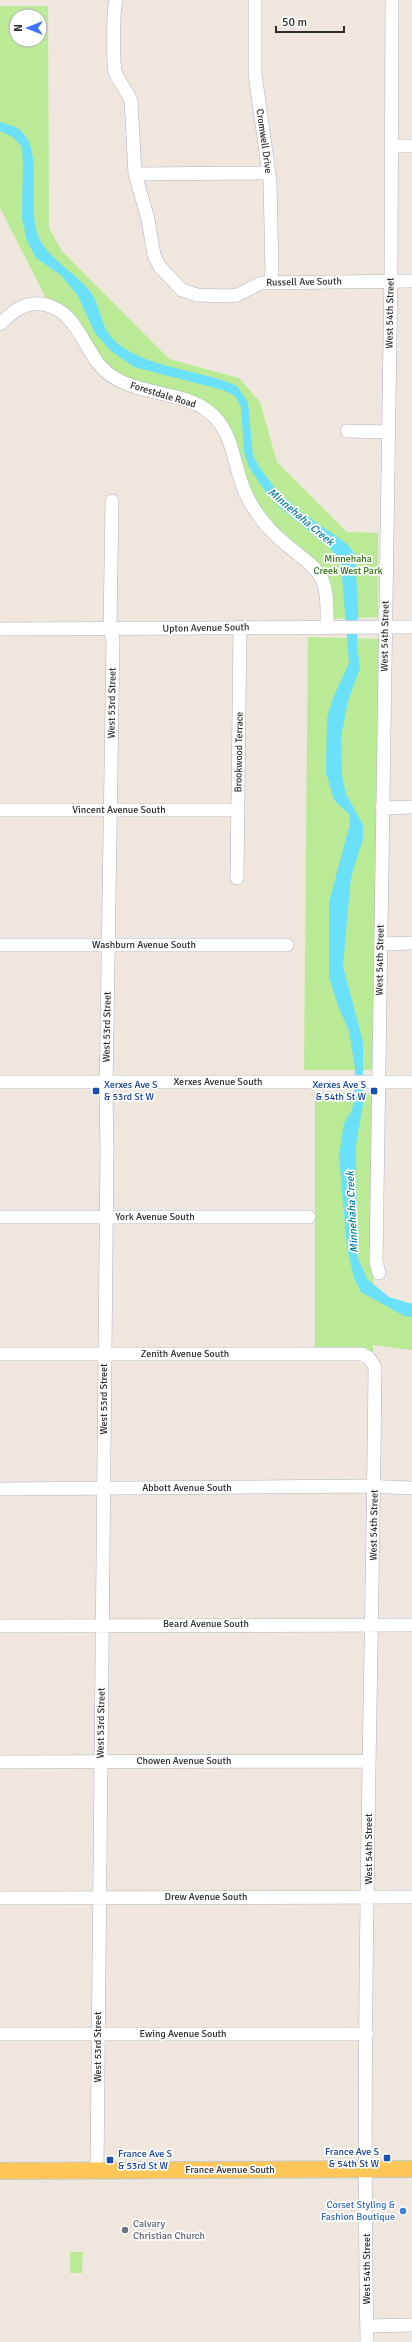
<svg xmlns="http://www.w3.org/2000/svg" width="412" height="2342" font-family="Signika,sans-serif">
  <rect width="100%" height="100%" fill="#efe6de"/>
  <path fill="#bbea97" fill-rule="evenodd" d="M0,6H48L49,228L62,251L169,359L239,378L260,402L277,462L347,532L378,533V617L333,619L322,580L287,545L240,481L208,411L113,378L47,300L0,208ZM16,16H40V40H16Z
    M308,637L381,639L375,1070H304Z
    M315,1093H375L373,1299L412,1314V1350L373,1345V1354L360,1347H315Z
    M70,2252H83L82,2273H70Z"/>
  <path fill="#6ae0f9" d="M0,122C5,124 12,125 17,128C47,147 25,207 39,238C47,257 75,273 89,290C100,303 100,324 111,337C138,368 200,369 237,386L248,403L253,456L262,471L278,492L300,511L347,544L355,554L358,609L357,646L360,668L348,701L341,737L342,776L346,794L363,825V839L351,877L343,966L363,1042V1105L356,1145L357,1256L367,1279L389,1297L412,1304V1317L404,1316L361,1292L354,1278L347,1248L339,1156L344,1123L350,1114L354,1103L355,1067L349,1031L338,1006L329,977V902L350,824L349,814L334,800L326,773L327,719L333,698L349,663L341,563L329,547L278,506L265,491L249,467L244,452L241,407L235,396L223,390L134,367L111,351L95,333L78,296L62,276L36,258L27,241L22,218L23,163L22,147L13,137L0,131Z"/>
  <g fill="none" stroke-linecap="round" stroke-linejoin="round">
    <g stroke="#aeb3bd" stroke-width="14">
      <path id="minor" d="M116,0C113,9 113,61 115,71C118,82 127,90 131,101L135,174L148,219L154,255L160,267L182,290L197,295L228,296L237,295L261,283L412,281
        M255,0V74L270,181L272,273L270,282
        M392,146H412
        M135,174L269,173
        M0,324C14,310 27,300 47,305C83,315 84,361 115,378C143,395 183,392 208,411C237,433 232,471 249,500C258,518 272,533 288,546C300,556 315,565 322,579C328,593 327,612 327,627
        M347,431L388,432
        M0,629L412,627
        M382,808L412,807
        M0,810H238
        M237,878L240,627
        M380,944L412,943
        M0,945H287
        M0,1082H412
        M0,1217H309
        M379,1273L376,1262L391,272L392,0
        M0,1354H362L369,1358L375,1367C372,1692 361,2017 367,2342
        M0,1489L364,1486L412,1488
        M0,1626L412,1625
        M0,1762L368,1761
        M0,1898L412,1897
        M0,2034H367
        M97,2170L107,1149L106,1093L113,640L110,629L112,501
        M367,2326L412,2325"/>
    </g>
    <g stroke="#c8c8c8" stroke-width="18">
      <path id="major" d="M0,2171L412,2169"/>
    </g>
    <use href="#minor" stroke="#fff" stroke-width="13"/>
    <use href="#major" stroke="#fdc656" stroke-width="16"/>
  </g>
  <g fill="#1a4fb4" stroke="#fff" stroke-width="1.5">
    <rect x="92" y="1087" width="8" height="8" rx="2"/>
    <rect x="370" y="1087" width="8" height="8" rx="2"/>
    <rect x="383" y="2154" width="8" height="8" rx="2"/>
    <rect x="106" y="2156" width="8" height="8" rx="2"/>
  </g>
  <circle fill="#3f7fe0" stroke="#fff" stroke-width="1.5" cx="403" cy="2211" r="4"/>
  <circle fill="#6b7280" stroke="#fff" stroke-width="1.5" cx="125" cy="2230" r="4"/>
  <g text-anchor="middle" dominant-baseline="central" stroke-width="3.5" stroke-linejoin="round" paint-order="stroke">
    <g font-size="10" fill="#2d2d2d" stroke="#fff">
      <text transform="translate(264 141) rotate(82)">Cromwell Drive</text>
      <text transform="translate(304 282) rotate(-1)">Russell Ave South</text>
      <text transform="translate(390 313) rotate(-89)">West 54th Street</text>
      <text transform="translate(163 395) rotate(17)">Forestdale Road</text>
      <text transform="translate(206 628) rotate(-1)">Upton Avenue South</text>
      <text transform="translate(385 636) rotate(-89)">West 54th Street</text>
      <text transform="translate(112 703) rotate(-89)">West 53rd Street</text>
      <text transform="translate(239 752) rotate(-89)">Brookwood Terrace</text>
      <text x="119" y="810">Vincent Avenue South</text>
      <text x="144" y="945">Washburn Avenue South</text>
      <text transform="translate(380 960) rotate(-89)">West 54th Street</text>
      <text transform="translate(107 1027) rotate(-89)">West 53rd Street</text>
      <text x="218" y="1082">Xerxes Avenue South</text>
      <text x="155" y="1217">York Avenue South</text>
      <text x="185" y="1354">Zenith Avenue South</text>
      <text transform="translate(104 1399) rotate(-90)">West 53rd Street</text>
      <text x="187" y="1488">Abbott Avenue South</text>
      <text transform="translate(374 1525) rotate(-89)">West 54th Street</text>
      <text x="206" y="1624">Beard Avenue South</text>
      <text transform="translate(101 1723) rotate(-89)">West 53rd Street</text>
      <text x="184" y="1761">Chowen Avenue South</text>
      <text transform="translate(369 1849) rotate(-90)">West 54th Street</text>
      <text x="206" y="1897">Drew Avenue South</text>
      <text x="183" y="2034">Ewing Avenue South</text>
      <text transform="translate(98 2047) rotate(-90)">West 53rd Street</text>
      <text x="230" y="2170">France Avenue South</text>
      <text transform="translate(367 2269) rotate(-90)">West 54th Street</text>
    </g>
    <g font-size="10" fill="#317214" stroke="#fff">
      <text x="348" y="559">Minnehaha<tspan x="348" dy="12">Creek West Park</tspan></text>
    </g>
    <g font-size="10" fill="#164399" stroke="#fff" text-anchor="start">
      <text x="104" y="1085">Xerxes Ave S<tspan x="104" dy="12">&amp; 53rd St W</tspan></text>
      <text x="366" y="1085" text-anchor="end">Xerxes Ave S<tspan x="366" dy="12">&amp; 54th St W</tspan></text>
      <text x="379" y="2152" text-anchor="end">France Ave S<tspan x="379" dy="12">&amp; 54th St W</tspan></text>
      <text x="118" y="2154">France Ave S<tspan x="118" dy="12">&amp; 53rd St W</tspan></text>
    </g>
    <g font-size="10" fill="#366cbe" stroke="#fff" text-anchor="end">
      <text x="395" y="2205">Corset Styling &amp;<tspan x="395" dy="12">Fashion Boutique</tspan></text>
    </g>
    <g font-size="10" fill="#5b616d" stroke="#fff" text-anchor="start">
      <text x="133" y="2224">Calvary<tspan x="133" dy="12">Christian Church</tspan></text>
    </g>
    <g font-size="11" font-style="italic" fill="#037ba4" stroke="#fff">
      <text transform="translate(301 517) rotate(40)">Minnehaha Creek</text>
      <text transform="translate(352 1212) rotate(-93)">Minnehaha Creek</text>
    </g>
  </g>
  <g transform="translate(28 28) rotate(270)"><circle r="19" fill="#ffffff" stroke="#ababab"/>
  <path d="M0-3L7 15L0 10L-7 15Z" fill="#3c72ff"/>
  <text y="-6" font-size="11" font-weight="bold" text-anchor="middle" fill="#2d2d2d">N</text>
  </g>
  <path d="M276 26v6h68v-6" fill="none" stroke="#2d2d2d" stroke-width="2"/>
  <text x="282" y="26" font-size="12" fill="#2d2d2d" stroke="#ffffff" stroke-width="3" paint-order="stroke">50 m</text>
</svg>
